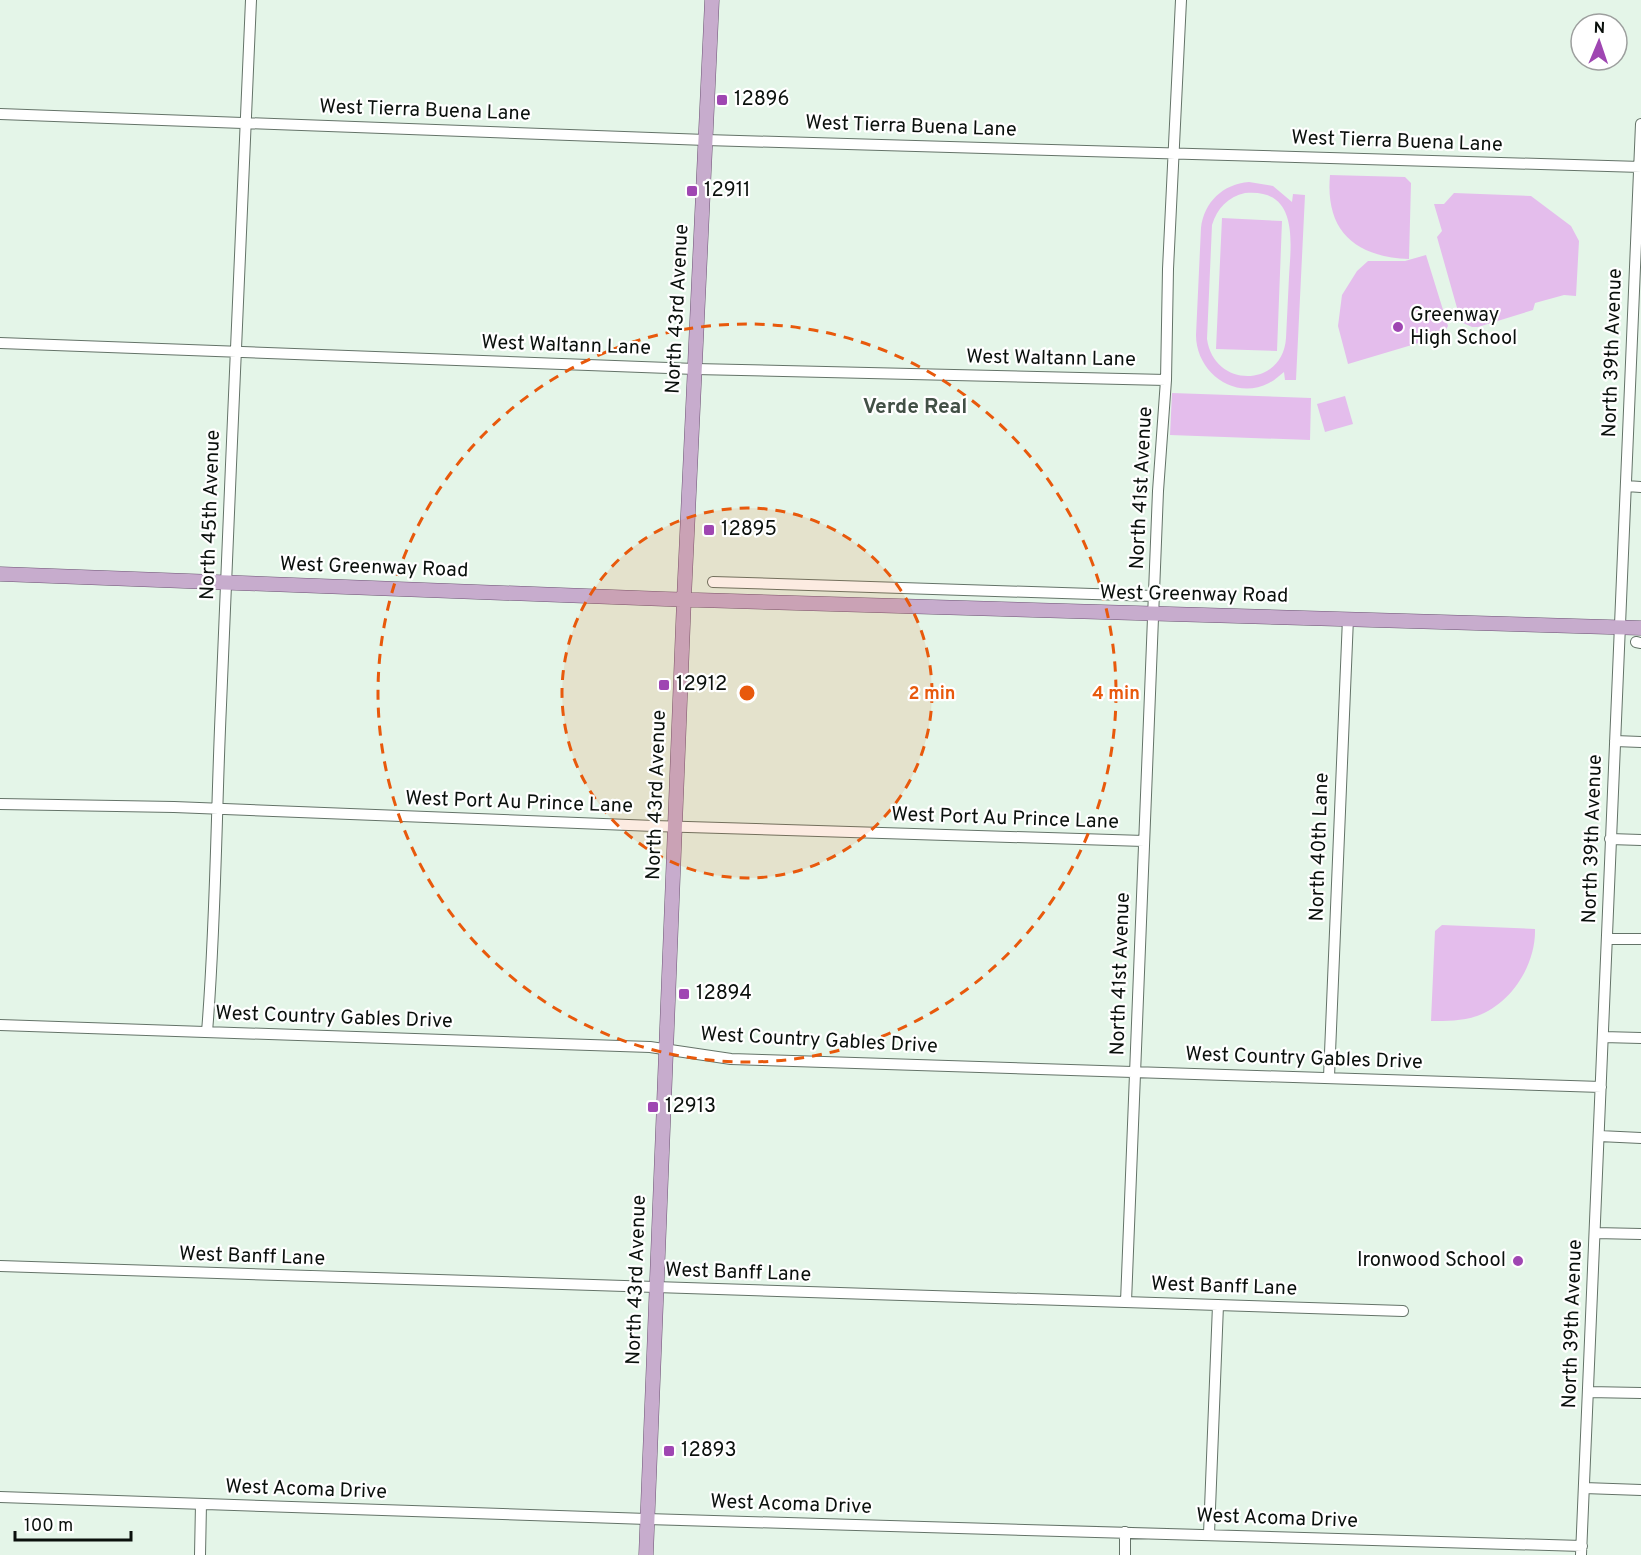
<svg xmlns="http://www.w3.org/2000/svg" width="1641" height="1555" font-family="Overpass,sans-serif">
  <rect width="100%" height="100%" fill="#e4f5e8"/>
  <path fill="#e4bdec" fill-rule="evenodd" d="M1330,175L1405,177L1411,183L1409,259C1354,257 1325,230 1330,175Z
    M1249,182L1273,186L1292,202L1293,194L1305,195L1296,380H1285L1284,372C1279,376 1275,380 1269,383C1234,401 1196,372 1196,335L1201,228C1204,202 1223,184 1249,182ZM1245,193C1299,188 1291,242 1289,277C1288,297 1287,318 1286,338C1283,388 1214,389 1207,339L1212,225C1217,208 1228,197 1245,193Z
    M1454,193L1531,196L1571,226L1579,241L1576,296L1564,295L1535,303L1533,310L1478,327H1472L1461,322L1437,237L1442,231L1434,204H1444Z
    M1222,218L1282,221L1277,351L1216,349Z
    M1426,255L1448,326L1442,336L1348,364L1338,326L1342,295L1357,271L1368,261H1405Z
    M1172,393L1311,398L1310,440L1170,435Z
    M1345,396L1353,424L1325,432L1317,404Z
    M1442,925L1535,929C1536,965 1511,1004 1477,1016C1462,1021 1446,1021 1431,1021L1435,931Z"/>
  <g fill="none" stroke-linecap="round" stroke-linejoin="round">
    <g stroke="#647368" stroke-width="12">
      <path id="minor" d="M0,114L706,140L1641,167
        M0,343L695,369L1166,380
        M1626,486L1641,487
        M713,582L1154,596
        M1636,642L1641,643
        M1615,741L1641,742
        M0,804L174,807L654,826L1144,841
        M1610,839L1641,840
        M1607,939H1641
        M0,1025L650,1047L731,1059L762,1060L1601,1087
        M207,1032C216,923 216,814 221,705C231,470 240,235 251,0
        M1603,1037L1641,1038
        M1329,1077L1348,618
        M1599,1136L1641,1138
        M1595,1233L1641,1234
        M0,1266L1403,1311
        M1126,1302L1158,491L1166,380L1168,269L1181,0
        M1588,1392L1641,1393
        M1584,1488L1641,1490
        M0,1497L647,1519L1582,1546
        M1209,1534L1218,1305
        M200,1555L201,1504
        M1125,1555V1532
        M1581,1555L1641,124"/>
    </g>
    <g stroke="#6c5273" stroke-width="15">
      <path id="major" d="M0,574L665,599L1641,628
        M646,1555L684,599L712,0"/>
    </g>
    <use href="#minor" stroke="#fff" stroke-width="10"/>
    <use href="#major" stroke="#c7accd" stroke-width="14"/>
  </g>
  <circle cx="747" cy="693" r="185" fill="#e8590c" fill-opacity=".12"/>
  <g fill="none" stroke="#e8590c" stroke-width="3" stroke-dasharray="10 8">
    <circle cx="747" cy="693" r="185"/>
    <circle cx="747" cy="693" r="369"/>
  </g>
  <g fill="#9f46b2" stroke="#fff" stroke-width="2">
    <rect x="716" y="94" width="12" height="12" rx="3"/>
    <rect x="686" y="185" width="12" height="12" rx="3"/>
    <circle cx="1398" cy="327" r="6"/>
    <rect x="703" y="524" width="12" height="12" rx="3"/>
    <rect x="658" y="679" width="12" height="12" rx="3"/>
    <rect x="678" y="988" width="12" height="12" rx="3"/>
    <rect x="647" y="1101" width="12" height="12" rx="3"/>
    <circle cx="1518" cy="1261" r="6"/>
    <rect x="663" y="1445" width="12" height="12" rx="3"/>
  </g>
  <g text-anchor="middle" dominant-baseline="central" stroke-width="4.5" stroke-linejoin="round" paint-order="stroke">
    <g font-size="20" fill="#0a100c" stroke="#fff" text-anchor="start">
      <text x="734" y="100">12896</text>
      <text x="704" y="191">12911</text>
      <text x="1410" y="316">Greenway<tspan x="1410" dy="23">High School</tspan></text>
      <text x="721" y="530">12895</text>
      <text x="676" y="685">12912</text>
      <text x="696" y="994">12894</text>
      <text x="665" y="1107">12913</text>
      <text x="1506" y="1261" text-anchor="end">Ironwood School</text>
      <text x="681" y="1451">12893</text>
    </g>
    <g font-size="20" fill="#0a100c" stroke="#fff">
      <text transform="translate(425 111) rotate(2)">West Tierra Buena Lane</text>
      <text transform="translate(911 127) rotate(2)">West Tierra Buena Lane</text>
      <text transform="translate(1397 142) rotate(2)">West Tierra Buena Lane</text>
      <text transform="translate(678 309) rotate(-87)">North 43rd Avenue</text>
      <text transform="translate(566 346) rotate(2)">West Waltann Lane</text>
      <text transform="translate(1613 353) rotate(-88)">North 39th Avenue</text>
      <text transform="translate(1051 359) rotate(1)">West Waltann Lane</text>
      <text transform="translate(1142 488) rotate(-87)">North 41st Avenue</text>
      <text transform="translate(211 515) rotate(-88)">North 45th Avenue</text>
      <text transform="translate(374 568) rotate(2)">West Greenway Road</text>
      <text transform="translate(1194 595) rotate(1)">West Greenway Road</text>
      <text transform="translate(657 795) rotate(-88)">North 43rd Avenue</text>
      <text transform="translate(519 803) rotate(2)">West Port Au Prince Lane</text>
      <text transform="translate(1005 819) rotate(2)">West Port Au Prince Lane</text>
      <text transform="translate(1593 839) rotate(-88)">North 39th Avenue</text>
      <text transform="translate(1320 847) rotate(-88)">North 40th Lane</text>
      <text transform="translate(1121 974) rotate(-88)">North 41st Avenue</text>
      <text transform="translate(334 1018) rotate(2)">West Country Gables Drive</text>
      <text transform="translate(819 1041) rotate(3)">West Country Gables Drive</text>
      <text transform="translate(1304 1059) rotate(2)">West Country Gables Drive</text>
      <text transform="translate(252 1257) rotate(2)">West Banff Lane</text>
      <text transform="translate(738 1273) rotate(2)">West Banff Lane</text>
      <text transform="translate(637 1280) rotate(-88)">North 43rd Avenue</text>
      <text transform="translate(1224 1287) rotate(2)">West Banff Lane</text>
      <text transform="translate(1573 1324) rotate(-88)">North 39th Avenue</text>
      <text transform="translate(306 1490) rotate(2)">West Acoma Drive</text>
      <text transform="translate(791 1505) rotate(2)">West Acoma Drive</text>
      <text transform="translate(1277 1519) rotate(2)">West Acoma Drive</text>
    </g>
    <g font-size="21" font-weight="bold" fill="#425046" stroke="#fff">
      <text x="915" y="407">Verde Real</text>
    </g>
  </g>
  <circle cx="747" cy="693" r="9" fill="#e8590c" stroke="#fff" stroke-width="3"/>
  <g font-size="18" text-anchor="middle" font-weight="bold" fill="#e8590c" stroke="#fff" stroke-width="4.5" stroke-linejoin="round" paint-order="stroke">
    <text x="932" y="699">2 min</text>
    <text x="1116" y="699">4 min</text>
  </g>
  <g transform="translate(1599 42) rotate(2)"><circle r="28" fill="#ffffff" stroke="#9d9f9e" stroke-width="1.5"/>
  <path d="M0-4.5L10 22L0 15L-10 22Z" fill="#9f46b2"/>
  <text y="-9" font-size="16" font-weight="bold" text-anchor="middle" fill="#0a100c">N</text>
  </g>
  <path d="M15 1531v9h116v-9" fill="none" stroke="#0a100c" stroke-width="3"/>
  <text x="24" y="1531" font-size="18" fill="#0a100c" stroke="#ffffff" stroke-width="4.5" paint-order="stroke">100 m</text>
</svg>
